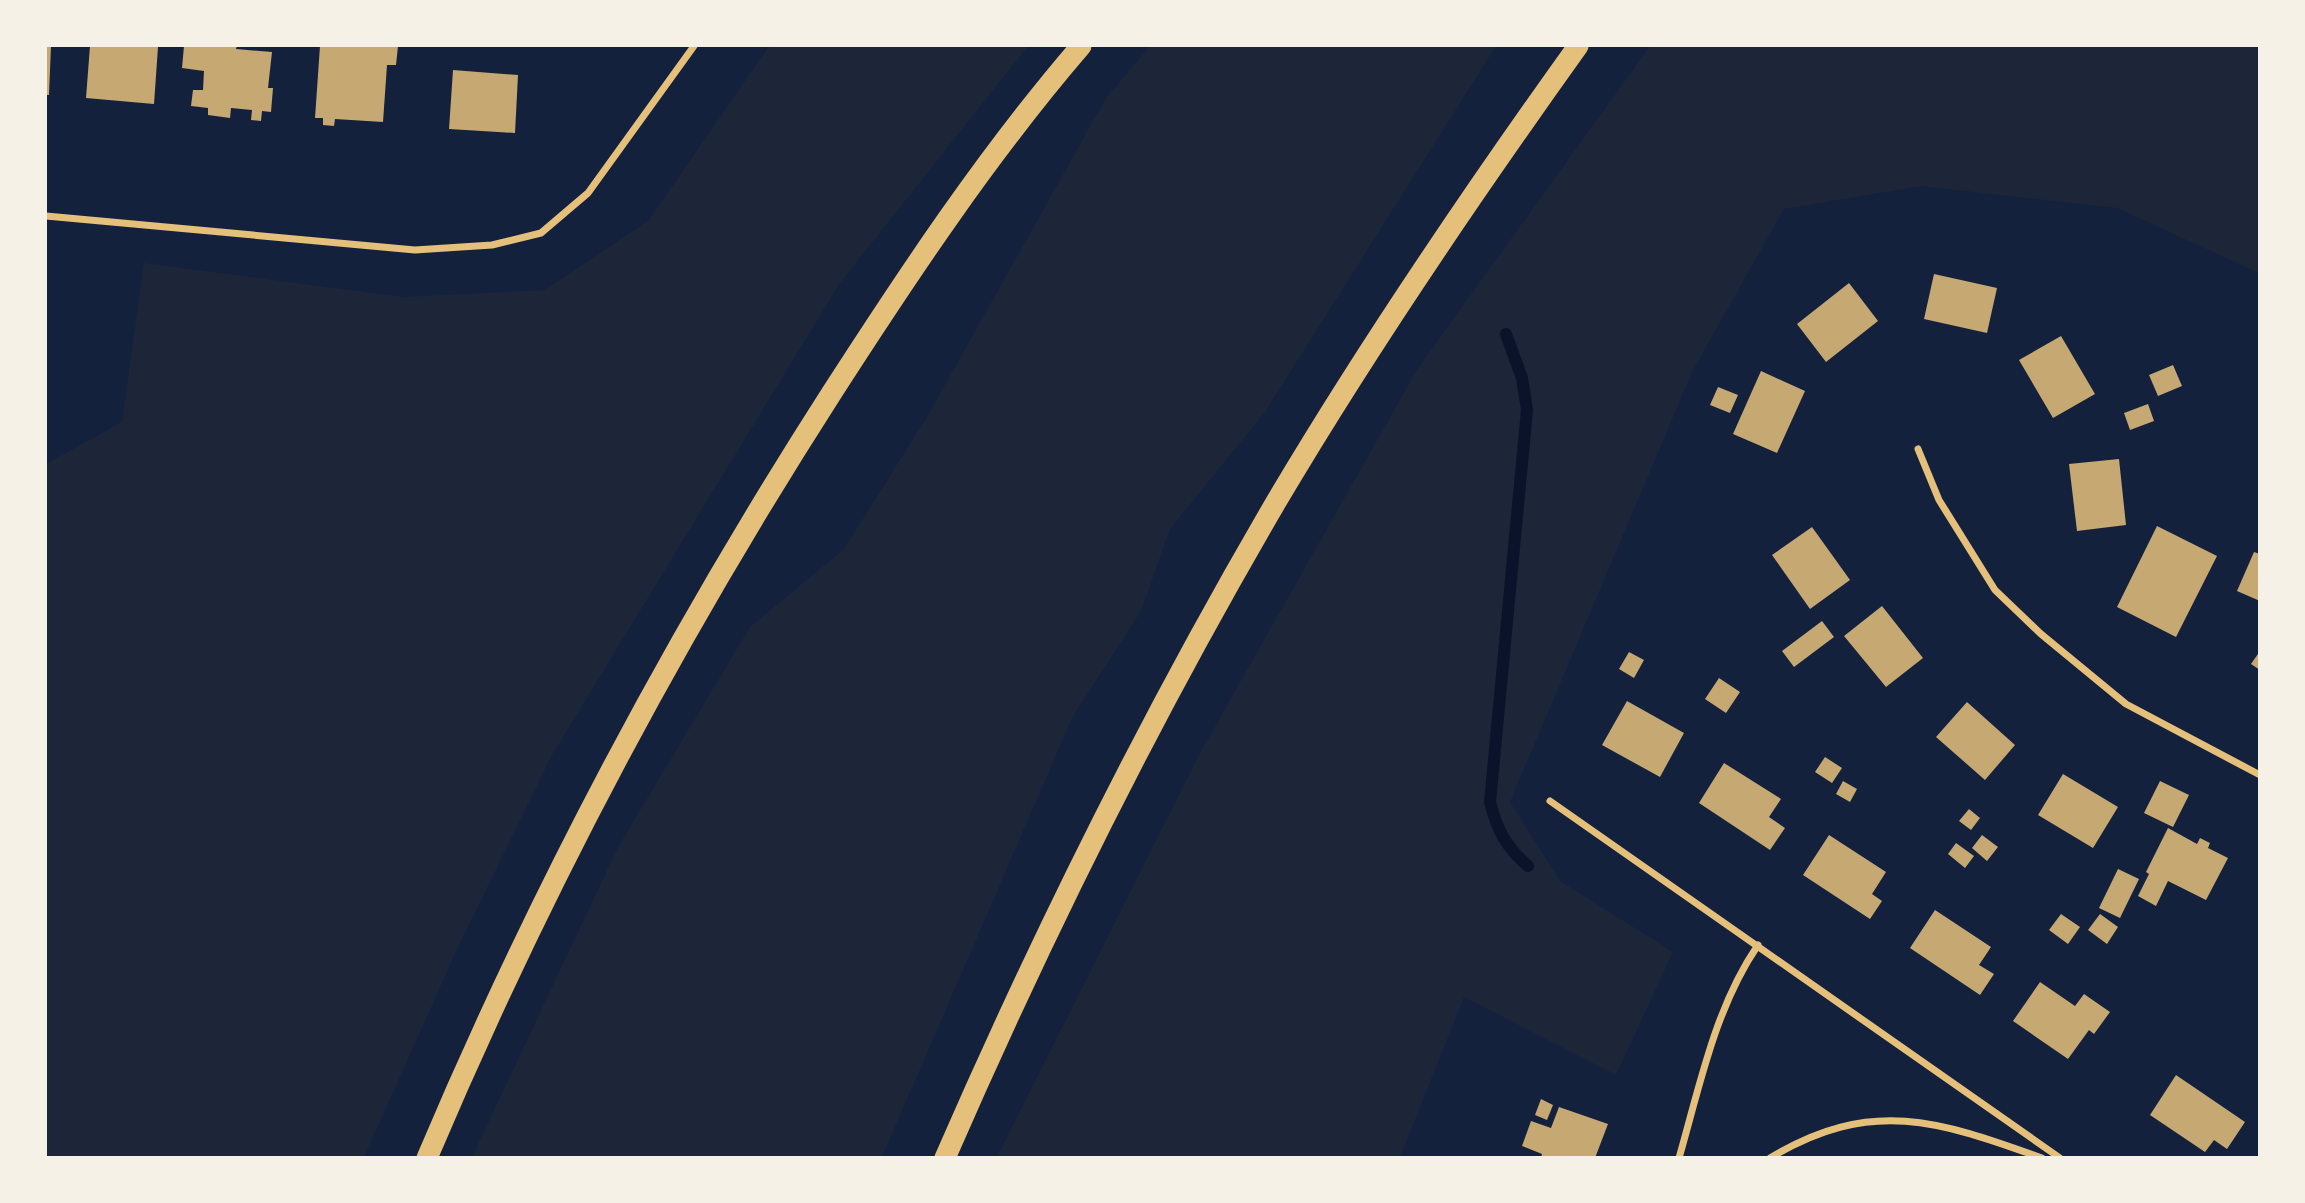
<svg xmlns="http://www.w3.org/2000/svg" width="2305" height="1203" font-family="Mulish,sans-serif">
  <rect width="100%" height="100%" fill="#14213d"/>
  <path fill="#1d2539" d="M769,46H1028L840,283L552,755L460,943L364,1157H46V464L122,422L144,263L403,297L545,290L649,220Z
    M1150,46H1496L1265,412L1170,529L1141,611L1073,716L882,1157H472L618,847L750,627L844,549L927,417L1106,98Z
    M1650,46H2259V273L2117,208L1921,186L1784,209L1693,370L1510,802L1560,881L1673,952L1616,1075L1464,997L1400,1157H997L1200,753L1418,368Z"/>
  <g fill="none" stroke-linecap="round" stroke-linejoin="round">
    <path stroke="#0b132b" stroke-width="12" d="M1506,334L1522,378L1527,410L1490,802C1497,830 1506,847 1528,866"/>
  </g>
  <path fill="#c6a872" d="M46,46H51L49,95H46Z
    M90,46L158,47L154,104L86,98Z
    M184,46H237L236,49L272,52L268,88H273L271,112L262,111L261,121L251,120L252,110L231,108L230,118L208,115V108L191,106L193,90H203L204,71L182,68Z
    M320,46H398L396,65H387L383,122L335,119L334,126L323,125V118H315Z
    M453,70L518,75L515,133L449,129Z
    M1934,274L1997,288L1987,333L1924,319Z
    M1849,283L1878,321L1826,362L1797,324Z
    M2061,336L2095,394L2053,418L2019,360Z
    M2173,365L2182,386L2158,396L2149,375Z
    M1761,371L1805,391L1777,453L1733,434Z
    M1718,387L1738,395L1730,413L1710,405Z
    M2148,404L2154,421L2130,430L2124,413Z
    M2119,459L2126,525L2077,531L2069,464Z
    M2157,526L2217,556L2176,637L2117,607Z
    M1812,527L1850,580L1810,609L1772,555Z
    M2254,552L2260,554V601L2237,591Z
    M1882,606L1923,658L1886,687L1844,636Z
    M1822,621L1834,637L1794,667L1782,651Z
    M2260,651V670L2251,664Z
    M1629,652L1644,660L1634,678L1619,669Z
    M1719,678L1740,692L1726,713L1705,699Z
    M1627,701L1684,733L1660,777L1602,745Z
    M1967,702L2015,745L1985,780L1936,737Z
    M1825,757L1842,768L1832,783L1815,772Z
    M1724,763L1781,799L1769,817L1785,828L1770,850L1699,803Z
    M2063,774L2118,807L2093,848L2038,815Z
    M1843,781L1857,789L1850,802L1836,794Z
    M2160,781L2189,795L2173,827L2144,813Z
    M1969,809L1980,818L1971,830L1959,821Z
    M2168,828L2197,844L2200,838L2210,843L2208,848L2228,858L2206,900L2168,881L2156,906L2138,896L2149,874L2146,872Z
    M1829,835L1886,872L1872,894L1882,901L1870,919L1803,875Z
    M1982,835L1998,847L1987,861L1972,848Z
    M1956,843L1974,856L1965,868L1948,854Z
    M2118,869L2139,879L2120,918L2099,908Z
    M1935,910L1991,947L1979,965L1994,974L1980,995L1910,948Z
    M2061,914L2080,927L2068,944L2049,930Z
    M2100,914L2118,927L2107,944L2088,930Z
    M2040,982L2075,1006L2084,994L2110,1012L2094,1034L2089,1030L2068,1059L2013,1021Z
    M2176,1075L2245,1122L2227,1149L2214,1140L2205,1152L2150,1115Z
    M1541,1099L1553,1105L1547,1120L1535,1115Z
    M1559,1107L1608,1124L1595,1158H1541L1542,1154L1522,1146L1531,1121L1551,1128Z"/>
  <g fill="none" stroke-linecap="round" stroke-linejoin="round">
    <path stroke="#e5c07b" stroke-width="7" d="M46,216L415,250L492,245L541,233L588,193L694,46
      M1918,449L1939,500L1995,590L2041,634L2126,704L2260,775
      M1550,801L2060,1158
      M1679,1158C1700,1085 1715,1008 1758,945
      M1770,1158C1871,1097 1939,1121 2042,1158"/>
    <path stroke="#e5c07b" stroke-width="21" d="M427,1158C540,891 675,637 831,394C909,273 988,154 1081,46
      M945,1158C1043,933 1152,714 1276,502C1369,345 1472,194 1578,46"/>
  </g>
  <rect width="2305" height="1203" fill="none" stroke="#f6f1e7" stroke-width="94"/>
</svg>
